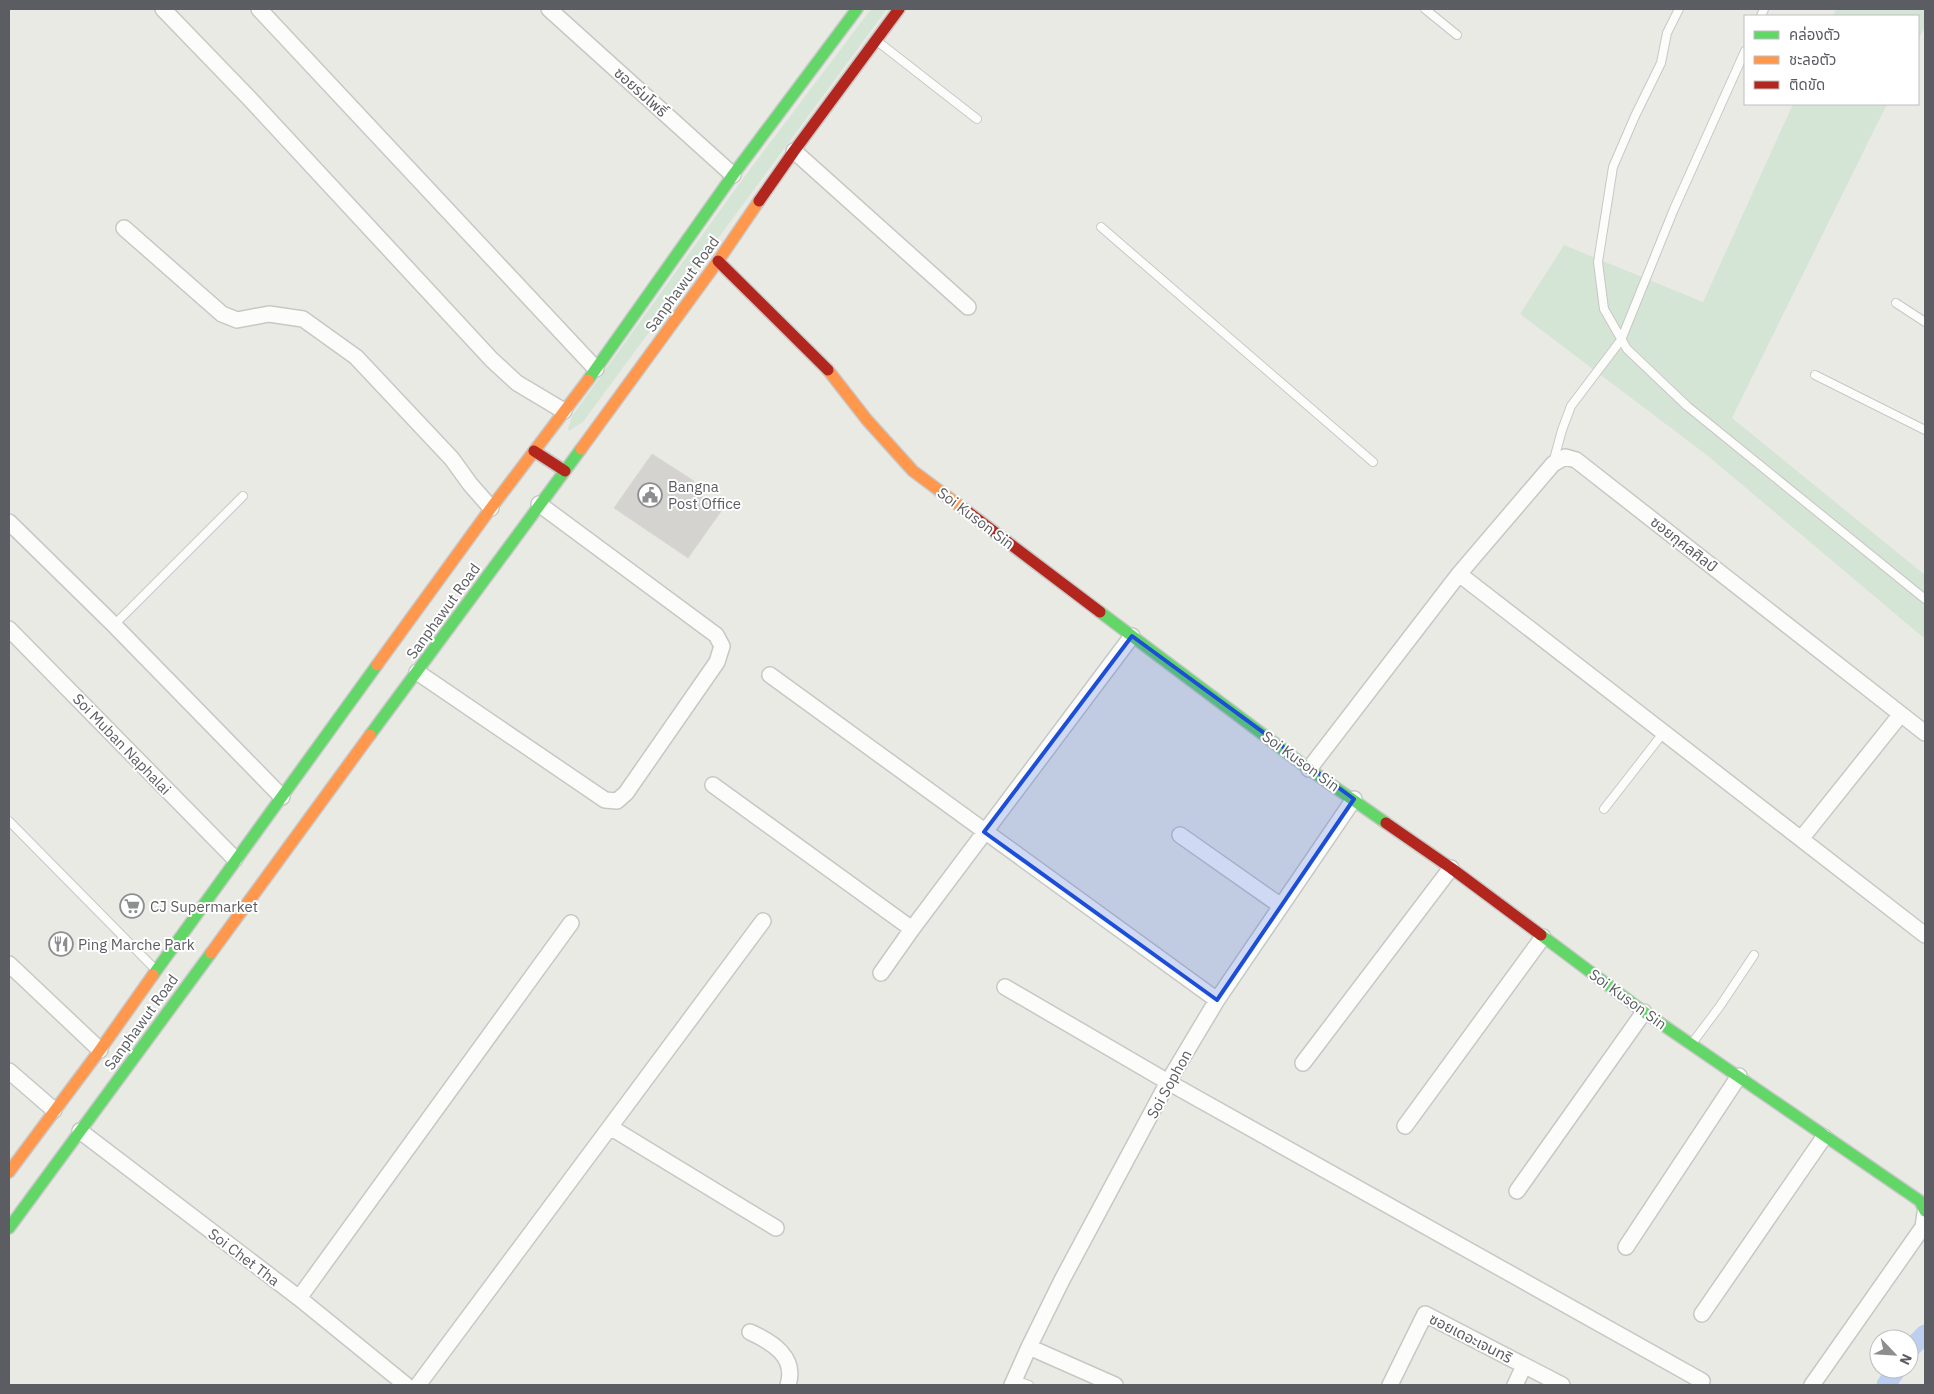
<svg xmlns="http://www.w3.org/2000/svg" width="1934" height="1394" font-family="'IBM Plex Sans','Noto Sans Thai',sans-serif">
  <rect width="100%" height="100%" fill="#eaeae5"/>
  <path fill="#d4e5d5" d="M871,9H887L583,422L569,431L568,429L572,416L739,184Z
    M1836,9H1925V26L1918,41V16H1833Z
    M1793,104H1887L1732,418L1925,575V639L1708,456L1520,314L1564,245L1703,302Z"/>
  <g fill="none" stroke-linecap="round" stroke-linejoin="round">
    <path stroke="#bccff0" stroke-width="19" d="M1909,1350L1925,1334
      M1886,1385L1897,1369"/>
  </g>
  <path fill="#d4d3d0" stroke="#d9d9d4" d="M652,454L694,481L689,488L722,510L688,558L614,508Z"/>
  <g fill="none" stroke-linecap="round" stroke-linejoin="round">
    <g stroke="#c7c7c5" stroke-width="10">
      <path id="lane" d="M1425,9L1457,35
        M1679,9L1667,33L1661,63L1635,116L1613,167L1598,262L1604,309L1627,349L1687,406L1925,599
        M1761,16L1764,9
        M877,41L977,119
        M1101,227L1373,462
        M1896,303L1925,322
        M1815,375L1925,430
        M1553,463L1562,430L1571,406L1621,340L1674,209L1745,51
        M114,625L243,496
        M1604,809L1664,732
        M9,821L155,969
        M1693,1042L1720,1006L1754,955
        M1015,1380L1029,1385"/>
    </g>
    <g stroke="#c7c7c5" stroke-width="18">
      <path id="street" d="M163,9L249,98L492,360L517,383L564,411
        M259,9L596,369
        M549,9L733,175
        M794,151L968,307
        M124,228L222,314L237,320L269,314L303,319L356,357L452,459L470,484L491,508
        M9,522L114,625L282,797
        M1459,574L1925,935
        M9,629L235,859
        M417,672L605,800L617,801L626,793L717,662L722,646L716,635L539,504
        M770,675L1217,1000
        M1309,769L1459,574L1553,464L1565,457L1576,460L1925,733
        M713,785L912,929
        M1180,835L1281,906
        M1801,839L1901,714
        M9,964L100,1050
        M881,973L912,929L1132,636
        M1005,987L1168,1082L1702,1381
        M1303,1063L1451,868
        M9,1071L54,1110
        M1405,1126L1543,937
        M610,1127L763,921
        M80,1131L299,1298L406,1385
        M1517,1191L1644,1012
        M1626,1247L1739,1076
        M299,1298L571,923
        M1702,1314L1824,1137
        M750,1332C772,1342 797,1357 788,1385
        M1029,1347L1115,1385
        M418,1385L610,1127L776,1228
        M1012,1385L1029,1347L1062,1280L1168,1082L1217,1000L1354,799
        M1390,1385L1425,1314L1562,1385
        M1515,1385L1524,1366
        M1812,1385L1923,1227L1925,1213"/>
    </g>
    <g stroke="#c7c8c8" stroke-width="14">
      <path id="fast" d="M588,380L733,175L857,9
        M1100,612L1309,769L1386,823
        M370,735L581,449
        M1541,935L1644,1012L1920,1201L1925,1211
        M153,975L377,665
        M9,1228L211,953"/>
    </g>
    <g stroke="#c7c8c8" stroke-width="14">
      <path id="slow" d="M828,370L867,420L913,471L964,509
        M581,449L718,261L759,201
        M377,665L491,508L588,380
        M211,953L370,735
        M9,1172L100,1050L153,975"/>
    </g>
    <g stroke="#c7c8c8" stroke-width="14">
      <path id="jam" d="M759,201L794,151L899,9
        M718,261L828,370
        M534,451L565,471
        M964,509L1100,612
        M1386,823L1451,868L1541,935"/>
    </g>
    <use href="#lane" stroke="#fcfcfb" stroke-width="8"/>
    <use href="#street" stroke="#fcfcfb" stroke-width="15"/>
    <use href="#fast" stroke="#63d668" stroke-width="11"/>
    <use href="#slow" stroke="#ff974d" stroke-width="11"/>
    <use href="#jam" stroke="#b3261e" stroke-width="11"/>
  </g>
  <path fill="#1d4ed8" fill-opacity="0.2" stroke="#1d4ed8" stroke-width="4" stroke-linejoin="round" d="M1132,636L1354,799L1217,1000L984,832Z"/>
  <defs>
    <g id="civic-ring" transform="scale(1.25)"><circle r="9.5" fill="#fff" stroke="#8d8e90" stroke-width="1.5"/><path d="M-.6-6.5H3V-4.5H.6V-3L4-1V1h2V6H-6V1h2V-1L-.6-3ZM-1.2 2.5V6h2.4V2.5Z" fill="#8d8e90"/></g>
    <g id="supermarket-ring" transform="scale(1.25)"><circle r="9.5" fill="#fff" stroke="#8d8e90" stroke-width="1.5"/><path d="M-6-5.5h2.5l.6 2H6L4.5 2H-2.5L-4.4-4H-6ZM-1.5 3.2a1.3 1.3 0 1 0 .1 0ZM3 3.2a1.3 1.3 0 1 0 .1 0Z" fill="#8d8e90"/></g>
    <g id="restaurant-ring" transform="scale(1.25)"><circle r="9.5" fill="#fff" stroke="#8d8e90" stroke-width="1.5"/><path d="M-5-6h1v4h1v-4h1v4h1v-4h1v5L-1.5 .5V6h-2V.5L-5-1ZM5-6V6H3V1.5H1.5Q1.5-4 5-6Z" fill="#8d8e90"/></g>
  </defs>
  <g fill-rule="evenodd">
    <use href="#civic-ring" x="650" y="495"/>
    <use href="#supermarket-ring" x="132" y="906"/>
    <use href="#restaurant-ring" x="61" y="944"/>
  </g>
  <g text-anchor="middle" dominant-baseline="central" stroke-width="4" stroke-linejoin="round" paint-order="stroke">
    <g font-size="15" fill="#5b5d62" stroke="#fff">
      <text transform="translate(641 92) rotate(42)">ซอยร่มโพธิ์</text>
      <text transform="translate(682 284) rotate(-54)">Sanphawut Road</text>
      <text transform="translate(976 518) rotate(37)">Soi Kuson Sin</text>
      <text transform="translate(1684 544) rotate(38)">ซอยกุศลศิลป์</text>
      <text transform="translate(443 611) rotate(-54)">Sanphawut Road</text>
      <text transform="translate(122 744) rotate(46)">Soi Muban Naphalai</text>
      <text transform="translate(1301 761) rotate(36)">Soi Kuson Sin</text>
      <text transform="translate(1628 999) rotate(36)">Soi Kuson Sin</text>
      <text transform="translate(141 1022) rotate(-54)">Sanphawut Road</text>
      <text transform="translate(1169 1084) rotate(-61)">Soi Sophon</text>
      <text transform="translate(244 1257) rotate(37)">Soi Chet Tha</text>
      <text transform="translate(1471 1338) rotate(27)">ซอยเดอะเจนทริ</text>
    </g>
    <g font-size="15" fill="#5b5d62" stroke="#fff" text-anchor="start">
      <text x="668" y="486">Bangna<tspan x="668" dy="17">Post Office</tspan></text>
      <text x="150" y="906">CJ Supermarket</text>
      <text x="78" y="944">Ping Marche Park</text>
    </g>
  </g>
  <rect width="1934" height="1394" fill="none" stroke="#5b5d62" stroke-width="20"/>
  <rect x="1744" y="15" width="175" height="90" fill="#ffffff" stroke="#bdbec0"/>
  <rect x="1754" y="31" width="25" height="8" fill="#63d668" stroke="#bdbec0"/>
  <text x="1789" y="40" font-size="15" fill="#5b5d62">คล่องตัว</text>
  <rect x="1754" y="56" width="25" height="8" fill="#ff974d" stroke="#bdbec0"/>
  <text x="1789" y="65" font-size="15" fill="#5b5d62">ชะลอตัว</text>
  <rect x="1754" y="81" width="25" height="8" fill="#b3261e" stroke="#bdbec0"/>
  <text x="1789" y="90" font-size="15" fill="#5b5d62">ติดขัด</text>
  <g transform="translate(1894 1354) rotate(115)"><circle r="24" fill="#ffffff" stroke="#bdbec0"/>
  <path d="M0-4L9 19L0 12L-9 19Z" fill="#8d8e90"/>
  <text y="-8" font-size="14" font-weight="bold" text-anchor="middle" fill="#5b5d62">N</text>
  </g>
</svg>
